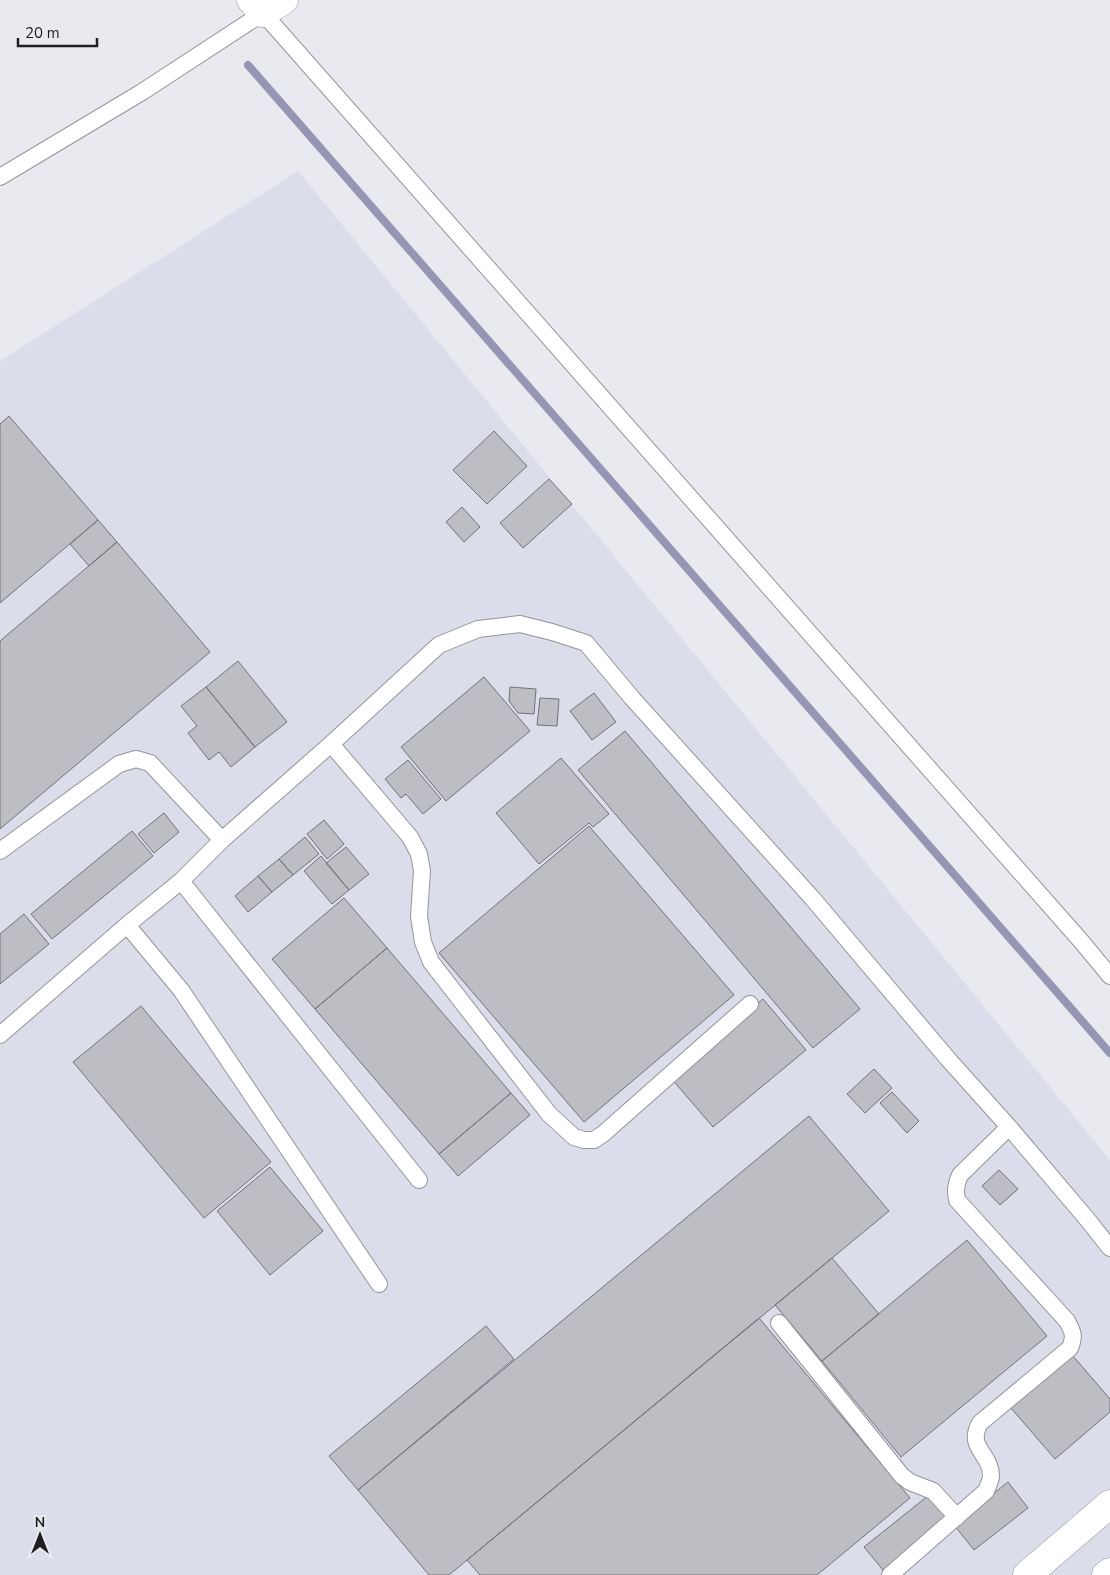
<svg xmlns="http://www.w3.org/2000/svg" width="1110" height="1575" font-family="'Nunito Sans',sans-serif">
  <rect width="100%" height="100%" fill="#e9eaf0"/>
  <path fill="#dcddeb" d="M298,171L1110,1160V1575H0V361Z"/>
  <g fill="none" stroke-linecap="round" stroke-linejoin="round">
    <path stroke="#9496b3" stroke-width="8" d="M248,65L1110,1053"/>
  </g>
  <path fill="#bdbec4" stroke="#727278" d="M9,416L98,520L0,603V424Z
    M494,431L527,466L487,504L453,470Z
    M549,479L572,504L523,548L500,523Z
    M462,507L480,527L464,542L446,522Z
    M98,520L117,542L89,566L70,544Z
    M117,542L210,652L0,829V641Z
    M238,661L287,722L255,747L206,687Z
    M484,677L530,731L446,801L401,747Z
    M206,687L255,747L231,767L219,752L209,760L188,733L197,726L181,706Z
    M510,687L536,689L534,714L518,713L509,701Z
    M594,693L616,722L592,740L570,711Z
    M540,698L559,699L557,726L537,725Z
    M625,731L860,1009L813,1048L578,770Z
    M561,758L609,814L593,827L589,823L539,864L496,813Z
    M408,760L441,799L423,814L406,794L401,798L385,779Z
    M164,813L179,832L154,853L138,834Z
    M324,820L344,844L327,859L307,834Z
    M589,826L734,995L584,1122L439,953Z
    M132,831L153,856L52,939L31,914Z
    M305,837L319,854L293,875L279,859Z
    M346,847L369,874L349,890L326,863Z
    M321,856L349,890L332,904L304,871Z
    M279,859L293,875L272,892L258,876Z
    M258,876L272,892L248,912L235,896Z
    M344,898L387,948L315,1009L272,959Z
    M24,914L49,944L0,984V934Z
    M387,948L511,1093L439,1154L315,1009Z
    M763,999L806,1050L713,1127L670,1077Z
    M141,1006L271,1162L204,1218L73,1062Z
    M874,1069L892,1088L865,1113L847,1094Z
    M892,1092L919,1121L907,1133L880,1103Z
    M511,1093L530,1115L458,1176L439,1154Z
    M809,1116L889,1211L449,1575H429L358,1490Z
    M270,1167L323,1231L270,1275L217,1211Z
    M999,1170L1018,1189L1000,1205L982,1186Z
    M967,1240L1047,1336L901,1457L822,1361Z
    M832,1258L879,1314L822,1361L775,1305Z
    M759,1318L910,1498L817,1575H480L467,1560Z
    M486,1326L514,1359L358,1490L329,1456Z
    M1073,1356L1110,1399V1412L1055,1459L1011,1408Z
    M1008,1482L1028,1508L974,1550L954,1525Z
    M929,1495L948,1518L883,1570L864,1547Z"/>
  <g fill="none" stroke-linecap="round" stroke-linejoin="round">
    <g stroke="#94949a" stroke-width="18">
      <path id="lane" d="M0,177L142,92L263,13L1081,941L1110,976
        M331,744L410,837L419,854L422,871L419,916L423,942L431,962L549,1114L574,1137L584,1140H594L603,1134L750,1004
        M0,851L119,764L136,759L150,763L222,840
        M181,881L419,1180
        M127,925L181,990L379,1284
        M0,1035L127,925L181,881L222,840L331,744L439,645L478,629L520,624L552,632L586,643L632,698L813,899L948,1059L1009,1127L1087,1219L1110,1248
        M779,1323L902,1476L910,1482L933,1491L957,1517
        M890,1575L986,1491C988,1486 991,1480 991,1476C991,1453 966,1448 980,1423L1070,1348C1075,1336 1073,1332 1067,1321L957,1200C955,1190 956,1184 960,1175L1009,1127"/>
    </g>
    <g stroke="#94949a" stroke-width="29">
      <path id="street" d="M263,13L284,0
        M1027,1575L1110,1504
        M1106,1575L1110,1572"/>
    </g>
    <g stroke="#94949a" stroke-width="29">
      <path id="secondary" d="M251,0L263,13"/>
    </g>
    <use href="#lane" stroke="#fff" stroke-width="16"/>
    <use href="#street" stroke="#fff" stroke-width="28"/>
    <use href="#secondary" stroke="#fff" stroke-width="28"/>
  </g>
  <g transform="translate(40 1535)" stroke="#e9eaf0" stroke-width="4" paint-order="stroke">
  <path d="M0-4L9 19L0 12L-9 19Z" fill="#1f2022"/>
  <text y="-8" font-size="14" font-weight="bold" text-anchor="middle" fill="#1f2022">N</text>
  </g>
  <path d="M18 38v8h79v-8" fill="none" stroke="#1f2022" stroke-width="2.5"/>
  <text x="25" y="38" font-size="15" fill="#1f2022" stroke="#e9eaf0" stroke-width="4" paint-order="stroke">20 m</text>
</svg>
